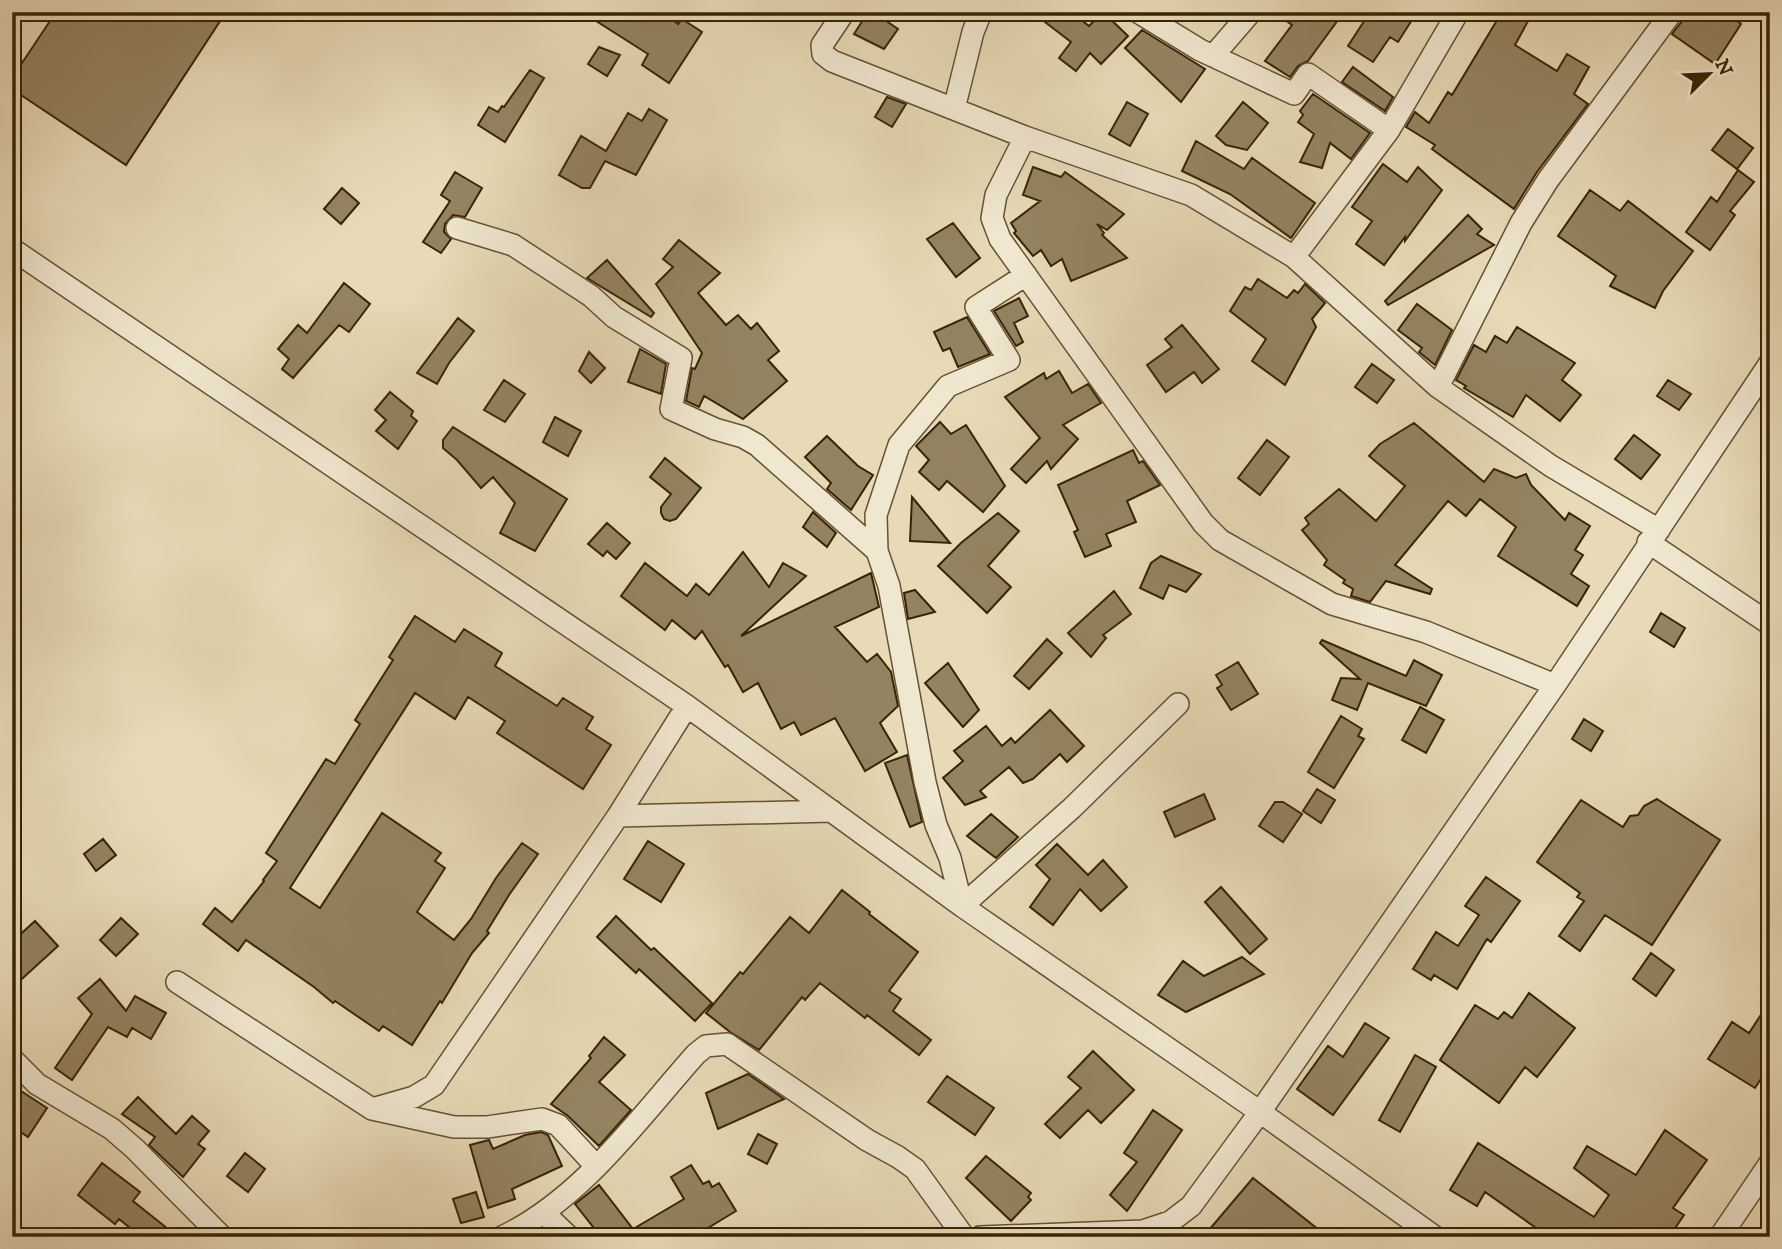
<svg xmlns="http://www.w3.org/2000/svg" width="1782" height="1249" font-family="'IM FELL DW Pica',serif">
  <rect width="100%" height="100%" fill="#e8dab7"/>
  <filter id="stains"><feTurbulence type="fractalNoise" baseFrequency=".00286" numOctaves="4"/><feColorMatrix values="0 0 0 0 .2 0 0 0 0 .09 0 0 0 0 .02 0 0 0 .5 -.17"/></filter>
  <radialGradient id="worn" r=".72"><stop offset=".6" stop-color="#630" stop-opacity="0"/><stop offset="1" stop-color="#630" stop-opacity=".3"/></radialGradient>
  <path fill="#948361" stroke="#382403" stroke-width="2" d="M56,12H226L126,165L12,89V78Z
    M582,12H663L678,24L682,19L702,32L669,83L642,65L648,54Z
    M868,12H873L898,29L884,49L854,34Z
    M1032,12H1071L1089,26L1103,12L1128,36L1101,64L1090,53L1076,71L1059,58L1071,42Z
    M1274,12H1326L1338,20L1308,61L1298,66L1290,77L1265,61L1292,25Z
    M1370,12H1417L1398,42L1390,37L1373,62L1348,46Z
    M1502,12H1533L1515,45L1557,71L1567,54L1589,67L1574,94L1588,104L1537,172L1514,209L1432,149L1435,145L1406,127L1415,112L1429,123L1448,92L1452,95Z
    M1685,12H1726L1741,24L1715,64L1672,34L1683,20Z
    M1142,30L1205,69L1181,102L1125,48Z
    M599,47L620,55L607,76L588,64Z
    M1353,67L1393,97L1385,111L1342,82Z
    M530,70L544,78L505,142L478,125L489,107L498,112L502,106L504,107Z
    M1313,94L1370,133L1351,159L1330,143L1322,168L1300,162L1314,134L1298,122L1303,115L1300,111Z
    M887,97L906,104L892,127L875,117Z
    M1127,102L1148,114L1130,146L1109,134Z
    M1243,102L1268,123L1247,150L1226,145L1216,136Z
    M649,109L667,120L636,175L605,161L590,188H582L559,175L581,136L606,151L628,113L642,121Z
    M1728,129L1753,148L1737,169L1712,150Z
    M1196,141L1244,169L1252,158L1315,203L1291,238L1230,194L1182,171Z
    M1383,164L1407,182L1418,167L1442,190L1405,241V237L1384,265L1356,244L1372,221L1352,207Z
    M1033,167L1061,177L1065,172L1124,214L1107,230L1097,224L1104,233L1102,235L1127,258L1071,281L1062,259L1051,266L1041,250L1033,256L1014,233L1016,231L1011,223L1040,201L1023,195Z
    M1738,170L1754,182L1730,211L1735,215L1710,250L1686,232L1711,197L1717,202Z
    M455,172L482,188L465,217L453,215L445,224L444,232L451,239L441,253L423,242L450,201L441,195Z
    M342,188L359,203L341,224L324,209Z
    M1590,190L1620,211L1628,201L1693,251L1663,291L1655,308L1610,286L1616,276L1558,236Z
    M1468,215L1482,229L1477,234L1494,245L1388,305L1385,301Z
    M953,223L980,258L956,277L927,239Z
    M679,240L720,273L698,293L726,325L738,315L751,329L757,323L779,351L768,360L787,381L743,419L704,396L699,407L686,401L692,368L695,369L702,353L656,284L673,267L663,259Z
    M607,260L654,313L651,317L587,278Z
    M1258,279L1287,298L1294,290L1298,293L1305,284L1325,303L1312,319L1316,327L1285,385L1252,361L1266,339L1230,311L1245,287L1251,290Z
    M344,283L370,304L349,332L339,325L293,378L282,369L289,359L278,349L298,325L307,333Z
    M1019,298L1028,316L1014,323L1023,342L1016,346L994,311Z
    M1417,304L1452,330L1435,365L1419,352L1422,348L1398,330Z
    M967,317L990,354L958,367L950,348L943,351L934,332Z
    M458,318L474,331L449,363L437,384L417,373Z
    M1182,325L1219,369L1202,383L1194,372L1166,392L1147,365L1172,347L1165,339Z
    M1517,327L1575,363L1562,380L1581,395L1560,421L1526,395L1513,417L1464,388L1466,386L1456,380L1474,345L1486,352L1495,336L1507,343Z
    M640,349L666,364L661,394L628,382Z
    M589,352L605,368L591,383L579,371Z
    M1372,364L1394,380L1377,403L1355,387Z
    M1059,371L1072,393L1088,384L1101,403L1063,425L1078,439L1051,469L1047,461L1026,483L1011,469L1040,438L1005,397L1044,373L1046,379Z
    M504,380L525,394L505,422L484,410Z
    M1668,380L1691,394L1679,410L1657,396Z
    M390,392L413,411L411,416L417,421L398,449L376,431L386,420L375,410Z
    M555,417L581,431L568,456L543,442Z
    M940,422L951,434L966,425L1005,486L983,512L947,481L939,490L919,472L929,460L916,446Z
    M1414,423L1484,482L1494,469L1516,478L1526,474L1531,485L1565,520L1569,513L1590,526L1575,550L1583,555L1571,574L1589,586L1577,606L1498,556L1516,527L1480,499L1466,516L1448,501L1395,565L1432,589L1430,594L1386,581L1370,602L1351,596L1353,589L1343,583L1345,580L1324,565L1327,560L1302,530L1309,524L1305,518L1339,489L1376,521L1405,486L1369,456L1380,444Z
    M453,427L567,499L535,551L500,533L515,503L493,477L481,488L457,460L443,448V440Z
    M1634,435L1660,455L1641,479L1615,459Z
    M827,436L858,466L873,475L851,510L827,489L831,483L805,457Z
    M1267,440L1289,457L1260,495L1238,478Z
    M1133,450L1139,463L1143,461L1160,485L1127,501L1136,522L1106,534L1111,546L1085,557L1074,532L1078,530L1058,485Z
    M665,458L701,488L676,519L670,521L664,519L661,513V507L671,494L650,477Z
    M912,497L950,543L910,541Z
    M813,512L836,533L827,547L803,527Z
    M998,513L1019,531L988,566L1011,587L987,613L938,566L961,543Z
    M607,523L630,543L616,559L607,551L603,556L588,544Z
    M743,552L769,587L783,563L806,576L741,636L871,573L879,607L835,627L867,662L877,654L891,672L898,706L880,723L897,752L865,771L835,718L801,735L794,722L781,729L758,683L743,692L728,665L725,667L702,631L695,639L672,620L665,630L621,596L645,563L687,596L696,584L709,595Z
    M1161,556L1201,574L1186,592L1169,585L1163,599L1140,588L1151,563Z
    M915,590L935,612L908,619L904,593Z
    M1114,591L1131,614L1103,635L1106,638L1091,657L1068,633Z
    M1661,613L1685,628L1674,647L1650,632Z
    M415,616L455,642L464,629L502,653L495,666L557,706L563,698L593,717L586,729L611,745L583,789L497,733L505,721L468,697L455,719L415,693L290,888L320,908L382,813L441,853L435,861L445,868L417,912L454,940L471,919L496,878L522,843L538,854L509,895L487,931L489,933L472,953L442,1003L440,1001L412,1045L383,1026L379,1031L335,1001L333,1003L314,987L246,940L238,951L203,924L215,908L232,922L264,881L263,880L277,861L266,853L326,759L335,764L360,724L355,720L393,660L389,657Z
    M1047,639L1062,653L1029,689L1014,676Z
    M1322,640L1406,676L1414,660L1442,675L1426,706L1368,683L1357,710L1332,700L1341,678L1360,679L1320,643Z
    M1238,662L1258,694L1231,710L1217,688L1222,685L1216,675Z
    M948,663L979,710L963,727L925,683Z
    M1420,707L1444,720L1426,753L1402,740Z
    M1050,710L1084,746L1067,762L1060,754L1033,779L1023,783L1009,767L980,791L986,797L965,805L943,778L963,761L954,751L986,726L1002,746L1011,738L1015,743Z
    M1341,716L1362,729L1358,736L1364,739L1334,788L1308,772Z
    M1584,719L1603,731L1591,751L1572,739Z
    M907,755L922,822L910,827L885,763Z
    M1317,789L1335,800L1321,823L1303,811Z
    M1204,794L1215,819L1175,837L1164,812Z
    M1657,799L1720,840L1652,945L1605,915L1580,951L1559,936L1584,901L1577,897L1580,893L1537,862L1581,800L1623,827L1630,816L1638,815L1644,806Z
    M1275,802H1283L1302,814L1283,842L1259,826Z
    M991,814L1018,837L996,858L967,836Z
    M103,839L116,855L96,871L84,854Z
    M648,841L684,864L661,902L624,879Z
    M1057,844L1088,875L1103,860L1127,887L1101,911L1080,889L1053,925L1030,907L1050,879L1036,865Z
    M1486,877L1520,901L1491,942L1487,939L1457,989L1434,975L1431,980L1413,969L1436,932L1458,946L1479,915L1465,906Z
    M1221,887L1267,939L1250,954L1205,902Z
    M842,890L870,912L869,914L918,952L889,991L901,999L893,1011L931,1040L919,1055L867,1015L865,1018L820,983L805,1000L802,997L759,1050L730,1032L706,1013L740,972L743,974L790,917L809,933Z
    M616,916L651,950L654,948L712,1003L695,1021L639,969L636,973L597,937Z
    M121,918L138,934L116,956L100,940Z
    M35,921L58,946L12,988V942Z
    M1651,953L1674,970L1656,996L1633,979Z
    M1242,957L1264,974L1186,1012L1158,995L1183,961L1204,976Z
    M100,979L126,1011L135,996L166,1013L151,1039L132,1028L127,1037L108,1027L72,1080L55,1068L92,1014L78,998Z
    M1529,993L1575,1028L1537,1077L1525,1067L1499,1103L1440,1060L1475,1005L1498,1019L1504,1012L1512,1018Z
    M1770,1001V1065L1755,1088L1708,1059L1732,1022L1749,1033Z
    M1365,1023L1389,1038L1333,1115L1297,1089L1328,1046L1343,1057Z
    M604,1037L625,1055L599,1082L631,1110L599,1146L568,1116L551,1104L591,1058L589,1056Z
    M1093,1051L1134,1090L1101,1123L1088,1110L1060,1138L1045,1124L1081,1088L1068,1077Z
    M1415,1055L1436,1067L1400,1132L1379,1120Z
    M748,1074L784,1099L718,1129L706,1093Z
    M947,1076L994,1108L975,1135L928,1102Z
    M21,1091L47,1108L28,1137L12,1126V1103Z
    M138,1097L176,1134L192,1116L209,1131L198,1144L205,1149L183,1177L149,1145L155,1137L122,1114Z
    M1153,1110L1182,1130L1127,1211L1110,1195L1137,1162L1124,1153Z
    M1665,1130L1707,1160L1673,1208L1684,1215L1669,1237H1549L1485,1192L1477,1206L1450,1190L1478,1143L1594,1217L1609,1195L1574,1168L1587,1146L1636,1175Z
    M541,1132L548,1135L562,1166L512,1189L515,1199L488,1208L470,1145L489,1140L493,1149L525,1135Z
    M758,1134L777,1144L767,1164L748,1154Z
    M245,1153L265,1169L248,1192L227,1176Z
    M986,1156L1031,1193L1028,1197L1031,1200L1011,1221L966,1178Z
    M102,1163L140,1192L133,1201L178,1237H141L119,1219L115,1224L78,1195Z
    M691,1165L703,1184L709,1181L712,1187L719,1183L736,1211L693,1237H601L575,1204L599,1185L633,1229L684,1199L671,1177Z
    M1253,1178L1328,1237H1203Z
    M476,1192L484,1217L461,1223L453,1199Z"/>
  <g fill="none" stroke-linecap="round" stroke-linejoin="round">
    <g stroke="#645230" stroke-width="24">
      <path id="street" d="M844,12L822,45L823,54L832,61L1025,137L1191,195L1294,257L1438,387L1551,466L1659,530
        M1138,12L1200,50L1294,94L1308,74L1389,130
        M1213,56L1251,12
        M954,109L973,32L981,12
        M1025,137L996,195L992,218L1000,239L1203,523L1220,540L1332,604L1426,632L1555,685
        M457,228L513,245L591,296L614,317L681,358L671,409L715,429L743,437L757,445L877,551
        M12,249L687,706L962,906L1260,1112L1191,1206L1170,1222L1143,1231L980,1237
        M1294,257L1389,130L1458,12
        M1026,275L976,307L1009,360L948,386L899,445L876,515L877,551L889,586L925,782L936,825L950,858L962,906L1072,808L1178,704
        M1438,387L1521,223L1548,180L1672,12
        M1648,542L1770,624
        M618,816L832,811
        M177,982L372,1109L454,1127H487L542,1119L558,1125L596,1166
        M12,1059L37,1084L112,1129L135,1149L222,1237
        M372,1109L414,1097L434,1085L618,816L687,706
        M544,1213L569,1237
        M502,1237C582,1199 638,1119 696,1054L706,1046L727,1044L867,1140L898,1157L915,1169L964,1237
        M1435,1237L1260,1112L1555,685L1770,363
        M1720,1237L1770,1163"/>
    </g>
    <use href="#street" stroke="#f0e7d0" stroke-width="21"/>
  </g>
  <rect width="1782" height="1249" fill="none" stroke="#e8dab7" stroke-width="42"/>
  <rect x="14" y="14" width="1754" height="1221" fill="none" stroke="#382403" stroke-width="3.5"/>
  <rect x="21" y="21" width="1740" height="1207" fill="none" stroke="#382403" stroke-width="2"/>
  <g transform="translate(1709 74) rotate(66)" stroke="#f0e7d0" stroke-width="5" paint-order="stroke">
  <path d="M0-5L12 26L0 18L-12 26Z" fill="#382403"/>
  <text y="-10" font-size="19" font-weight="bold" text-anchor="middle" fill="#382403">N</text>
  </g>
  <rect width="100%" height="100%" filter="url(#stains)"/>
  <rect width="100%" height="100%" fill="url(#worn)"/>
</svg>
